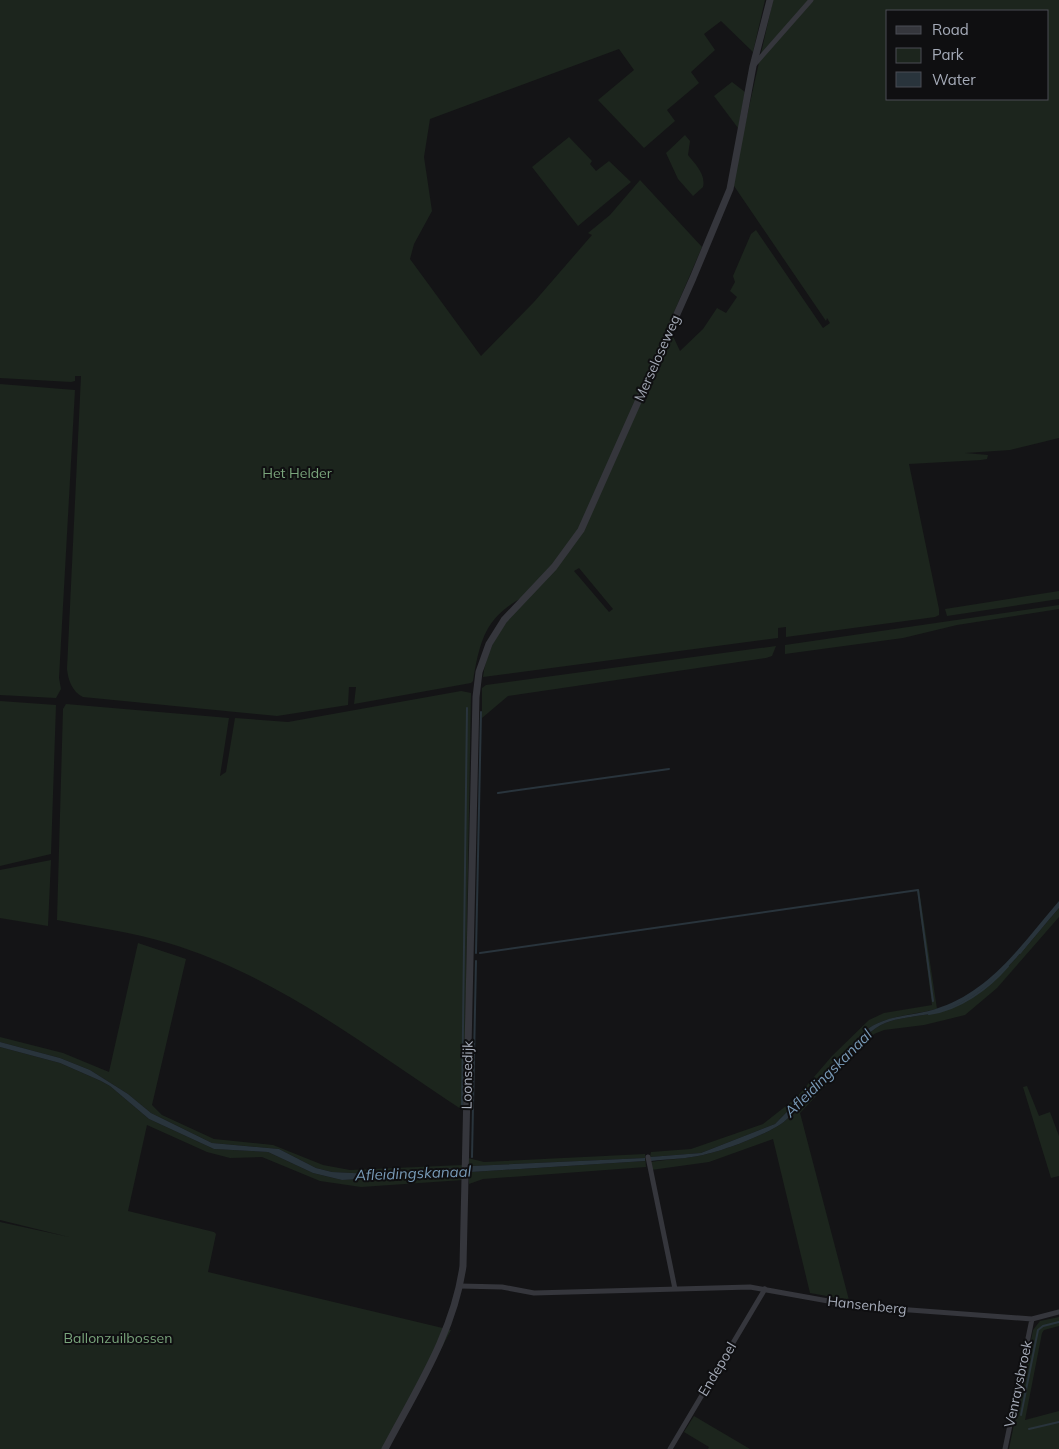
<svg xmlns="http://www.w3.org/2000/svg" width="1059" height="1449" font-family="Mulish,sans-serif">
  <rect width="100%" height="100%" fill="#141416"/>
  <path fill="#1c251d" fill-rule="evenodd" d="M0,0H765L753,52L721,21L704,34L715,50L691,72L699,83L667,110L675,121L644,148L598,100L634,70L619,49L430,119L424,157L432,211L414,244L410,259L481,356L534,302L592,235L588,233L610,215L640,180L702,247L666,331L670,338L672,334L680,351L703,329L717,308L726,313L737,297L730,291L735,282L733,276L751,234L756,230L823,328L830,323L827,318L826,321L732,183L773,0H1059V438L1010,450L965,453L988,455L987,459L981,460L909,464L939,609V615L935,617L786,637V627L778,628V638L483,677C487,643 508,617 532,592C487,615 481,634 473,681L471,683L354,704L356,687H349L348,705L277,716L83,697C72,692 68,679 67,669L81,376H75V381L71,382L0,378ZM888,11H1048V99H888ZM579,568L613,609L609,612L574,571Z
    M732,82L745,92L738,128L714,96Z
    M685,135L690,141L688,155C695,164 706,174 703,187L693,196L678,179L666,153Z
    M569,137L592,161L590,164L596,171L609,161L631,182L578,226L532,167Z
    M0,384L75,390L59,678L61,689L56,698L0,695Z
    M1059,591V599L947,616L945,609Z
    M1059,605V609L957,625L903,638L785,654V645Z
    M776,646L772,656L766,658L508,696L482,718V688L486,685Z
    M461,691L471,693L464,1111C369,1049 278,976 168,943C132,932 93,927 57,920L63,709L66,704L229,718L220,776L226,772L235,718L288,722Z
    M0,701L56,705L51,854L0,866Z
    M51,860L48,926L0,918V870Z
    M917,889H919L937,1009C913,1015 890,1015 869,1028L775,1124L701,1153L650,1157L651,1152L691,1149L763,1124L796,1098L832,1056L869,1020L884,1013L932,1005Z
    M1059,908V917L997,988L965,1015L924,1025L884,1030L874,1034L800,1113L849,1300L810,1293L773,1139L709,1162L651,1170V1162C668,1159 686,1159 703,1155C723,1151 772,1133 786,1120C818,1092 841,1052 876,1028C895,1015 923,1018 945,1010C994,992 1026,946 1059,908Z
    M138,943L186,959L152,1105L162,1115L214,1139L273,1145L323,1165L350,1170L463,1165V1180L361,1187L320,1181L262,1157L230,1158L207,1152L147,1125L128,1211L214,1232L216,1234L208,1272L451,1330L388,1449H0V1222L69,1237L0,1220V1047L60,1063L101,1081L110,1086L149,1119L214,1149L268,1152L313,1173L342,1180L456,1174V1168L372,1174L332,1172L316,1168L279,1149L212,1143L151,1113L128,1094L90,1070L60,1058L0,1042V1037L63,1053L109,1072Z
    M1027,1086L1039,1116L1050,1112L1059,1136V1176L1051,1178L1023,1087Z
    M645,1154L646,1167L483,1179L469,1184L468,1158L484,1162ZM645,1158V1161L471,1172V1166Z
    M1059,1317V1326L1044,1330L1042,1333L1025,1420L1059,1411V1449H1009L1033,1330L1040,1321Z
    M694,1416L750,1449H708L709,1447L684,1432Z"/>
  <path fill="#29343c" d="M1059,901V908C1026,946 994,992 945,1010C923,1018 895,1015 876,1028C841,1052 818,1092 786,1120C772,1133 723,1151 703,1155C686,1159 668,1159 651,1161L650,1157L701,1153L775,1124L869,1028C892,1013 916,1017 941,1007C993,989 1025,940 1059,901Z
    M0,1042L60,1058L90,1070L128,1094L151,1113L212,1143L279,1149L316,1168L332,1172L372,1174L456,1168L457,1174L342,1180L313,1173L268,1152L214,1149L149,1119L110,1086L101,1081L60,1063L0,1047Z
    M645,1158V1161L471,1172V1166Z"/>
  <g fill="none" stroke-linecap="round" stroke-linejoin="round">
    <path stroke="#29343c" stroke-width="2" d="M498,793L669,769
      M476,953L481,712
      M480,953L918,890L933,1001
      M1020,953L1031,939
      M929,1014C959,1010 988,989 1008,966
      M462,1107L467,708
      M472,1157L476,961
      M454,1171L471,1170
      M1021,1415L1038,1330L1043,1326L1059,1322
      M1029,1429L1059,1422"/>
    <path stroke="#35363c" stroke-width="5" d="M753,66L811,0
      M648,1157L675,1289
      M460,1286L502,1287L534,1293L750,1287L856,1306L1032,1319L1059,1312
      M670,1449L765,1289
      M1005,1449L1032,1319"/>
    <path stroke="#35363c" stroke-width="7" d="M385,1449C416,1390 454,1332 463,1266L476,697L479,672L489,644L504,620L554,567L581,530L693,278L730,189L753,66L770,0"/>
  </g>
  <g text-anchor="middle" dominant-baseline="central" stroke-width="4" stroke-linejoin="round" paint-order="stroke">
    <g font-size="14" fill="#a5abb8" stroke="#0f0f11">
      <text transform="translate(657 358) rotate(-66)">Merseloseweg</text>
      <text transform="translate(467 1075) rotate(-89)">Loonsedijk</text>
      <text transform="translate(867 1305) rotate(6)">Hansenberg</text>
      <text transform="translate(717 1369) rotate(-59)">Endepoel</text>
      <text transform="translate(1018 1384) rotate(-78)">Venraysbroek</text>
    </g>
    <g font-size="14" fill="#7aa57c" stroke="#0f0f11">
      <text x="297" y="473">Het Helder</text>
      <text x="118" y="1338">Ballonzuilbossen</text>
    </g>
    <g font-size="15" font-style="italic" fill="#789ab7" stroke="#0f0f11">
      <text transform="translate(828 1073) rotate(-45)">Afleidingskanaal</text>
      <text transform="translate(413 1173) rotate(-2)">Afleidingskanaal</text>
    </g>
  </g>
  <rect x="886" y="10" width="162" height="90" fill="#0f0f11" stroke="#4b4d54"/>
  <rect x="896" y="26" width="25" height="8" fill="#35363c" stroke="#4b4d54"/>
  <text x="932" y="35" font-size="15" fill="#a5abb8">Road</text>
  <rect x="896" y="48" width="25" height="15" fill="#1c251d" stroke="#4b4d54"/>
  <text x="932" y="60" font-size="15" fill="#a5abb8">Park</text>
  <rect x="896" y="72" width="25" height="15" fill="#29343c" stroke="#4b4d54"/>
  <text x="932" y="85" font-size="15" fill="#a5abb8">Water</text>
</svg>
